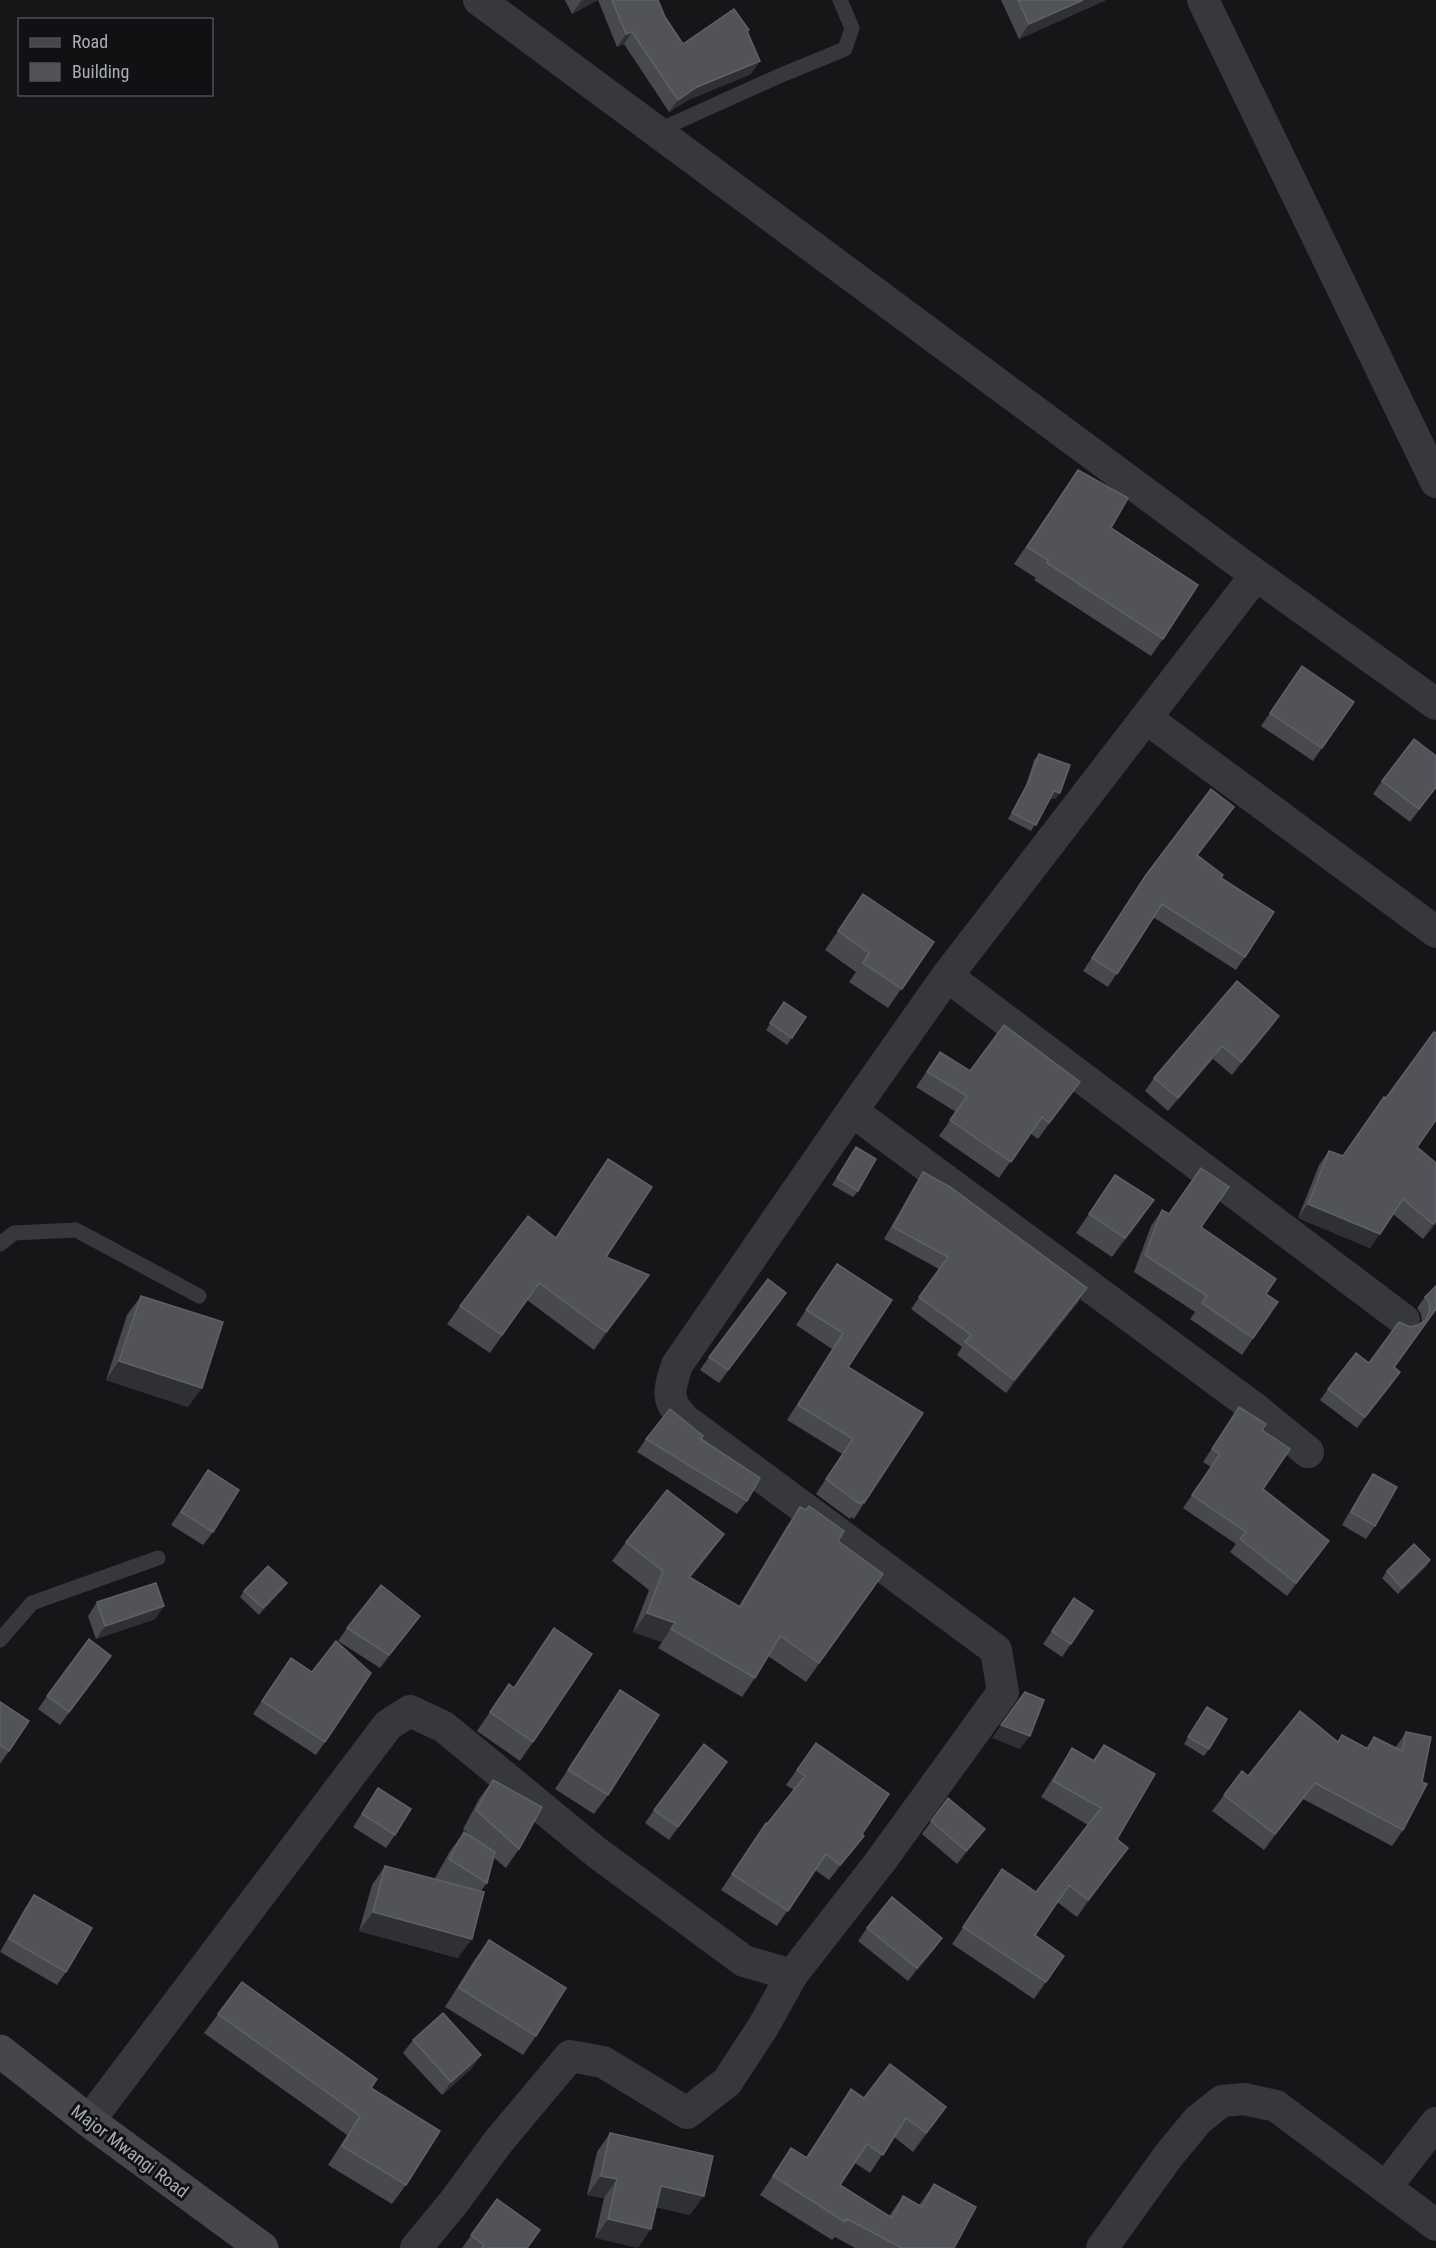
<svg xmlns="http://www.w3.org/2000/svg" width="1436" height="2248" font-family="'Roboto Condensed',sans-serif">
  <rect width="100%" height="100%" fill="#161618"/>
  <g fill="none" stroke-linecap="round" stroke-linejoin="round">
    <path stroke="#37383d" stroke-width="15" d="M657,131L779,76L845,49L852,28L840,0
      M0,1244L14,1233L76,1230L199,1296
      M0,1640L32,1603L158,1558"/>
    <path stroke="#37383d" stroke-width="32" d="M479,0L1256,575L1436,704
      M1203,0L1436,482
      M1146,718L1436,932
      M947,976L1404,1320
      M852,1111L1253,1407L1308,1452
      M89,2121L388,1725L410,1711L444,1727L596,1852L744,1961L792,1975L880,1862L1003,1692L996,1650L685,1420C665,1400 669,1390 677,1365L852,1111L947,976L1256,575
      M1386,2187L1436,2123
      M416,2248L454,2202L498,2142L570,2056L603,2062L687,2113L727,2082L763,2027L792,1975
      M1102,2248L1169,2155L1198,2120L1222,2101L1244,2099L1276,2106L1436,2225"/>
    <path stroke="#45474d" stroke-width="33" d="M0,2051L89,2121L262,2248"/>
  </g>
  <path fill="#47494d" d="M565,0H658L665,17L683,44L747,32L751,74L688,100L669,112L624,44L617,47L598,0L572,14Z
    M1001,0H1106L1019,39Z
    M1078,470L1163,639L1151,656L1034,580L1036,578L1014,564Z
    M1302,666L1354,702L1313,761L1261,726Z
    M1039,754L1060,793L1055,799L1051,798L1031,831L1008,819L1025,788L1034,760Z
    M1382,781L1436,788L1410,822L1373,794Z
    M1225,820L1198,855L1245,957L1236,970L1153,917L1108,987L1083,971L1146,875Z
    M863,894L934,942L888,1008L849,982L856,972L825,950Z
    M784,1002L806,1017L787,1045L766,1030Z
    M1279,1016L1270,1029L1232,1075L1213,1059L1168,1111L1145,1091L1154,1078Z
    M940,1052L970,1071L1080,1082L1038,1139L1030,1133L999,1178L939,1136L956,1112L916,1087Z
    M856,1147L858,1191L853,1197L832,1185Z
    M1417,1147L1436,1224L1423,1239L1393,1214L1370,1248L1298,1218L1319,1165L1329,1151L1343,1156Z
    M608,1159L606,1257L649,1275L594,1350L527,1300L490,1353L447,1324L460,1306L556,1237Z
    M923,1172L1079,1301L1006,1393L957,1355L962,1347L911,1309L939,1269L884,1239L915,1185Z
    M1115,1175L1141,1219L1112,1257L1076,1233Z
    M1162,1210L1169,1214L1201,1227L1266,1294L1278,1302L1242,1355L1190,1319L1195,1312L1134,1272L1151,1226Z
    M837,1264L864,1503L854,1519L851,1517L850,1519L816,1494L842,1454L787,1420L832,1349L796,1325Z
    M786,1293L719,1383L700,1370L709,1357Z
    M141,1296L188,1407L106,1380L127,1315Z
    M1425,1297L1436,1310L1395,1367L1400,1372L1357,1428L1320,1400L1328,1389L1369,1363L1410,1327L1418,1325L1421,1323L1422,1322L1421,1314L1417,1308Z
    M1239,1407L1262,1430L1263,1489L1320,1554L1287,1596L1230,1552L1236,1544L1183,1508L1211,1467L1203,1462Z
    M646,1439H701L747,1501L737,1514L637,1452Z
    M1373,1474L1375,1526L1366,1539L1342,1525L1364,1487Z
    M199,1483L213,1532L203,1545L171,1525Z
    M800,1507L838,1541L883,1574L806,1682L768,1656L755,1678L742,1697L658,1648L662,1642L633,1632L649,1590L612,1561L626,1542L724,1534L710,1553L691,1577L739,1606L787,1526Z
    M1426,1567L1398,1594L1382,1578L1387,1571Z
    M287,1583L282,1590L259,1615L240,1597L244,1591Z
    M1074,1598L1093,1611L1062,1657L1043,1644Z
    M97,1602L164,1606L155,1619L96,1639L88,1616Z
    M420,1616L380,1668L338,1641L347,1628Z
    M291,1658L325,1742L316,1755L253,1714Z
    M102,1669L60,1725L38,1709L47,1696Z
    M509,1684L533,1742L520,1761L477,1731Z
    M620,1690L608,1795L594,1814L555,1789Z
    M0,1702L9,1751L0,1764Z
    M1207,1707L1209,1749L1204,1756L1184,1744Z
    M1406,1732L1403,1830L1392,1846L1303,1799L1264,1850L1212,1811L1224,1795L1248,1776L1337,1742L1342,1735L1366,1748L1374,1737L1395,1748Z
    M816,1743L862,1834L864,1836L853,1851L829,1880L815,1870L777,1926L721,1890L766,1823L767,1824L794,1790L786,1785Z
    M1104,1745L1117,1839L1128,1848L1077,1917L1057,1902L1035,1935L1064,1956L1034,1999L952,1944L1002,1869L1036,1892L1088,1825L1041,1797L1061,1765L1072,1748L1093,1760Z
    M727,1762L669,1840L645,1823L654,1810Z
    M493,1780L519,1849L506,1868L493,1857L487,1883L481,1891L458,1958L359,1931L372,1885L385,1866L438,1880L435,1878L450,1851L464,1832L472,1837L463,1829L479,1799Z
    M378,1788L395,1835L386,1848L353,1827Z
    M948,1798L975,1842L957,1864L922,1834Z
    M34,1895L66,1972L57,1985L0,1952L25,1908Z
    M867,1928L942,1938L933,1951L908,1981L858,1941Z
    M489,1940L536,2036L523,2055L445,2007L475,1959Z
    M242,1982L371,2088L406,2185L392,2204L328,2165L347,2135L204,2033Z
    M413,2040L472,2068L442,2095L403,2053Z
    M851,2089L864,2098L946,2107L913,2152L894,2137L870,2173L855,2163L840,2185L889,2216L903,2196L919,2205L934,2184L954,2248H855L835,2237L832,2240L760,2195L791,2148L806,2157Z
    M610,2133L690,2215L656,2207L595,2238L604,2198L587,2195L597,2152Z
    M497,2199L528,2248H462Z"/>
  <path fill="#2f3033" d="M584,0H598L572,14L581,1Z
    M1083,0H1106L1019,39L1029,24Z
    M632,32L624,44L617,47L626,34Z
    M760,61L751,74L688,100L669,112L678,100L697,87Z
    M1054,791L1060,793L1055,799L1050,798Z
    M1279,1016L1270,1029L1232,1075L1241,1062Z
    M1222,1046L1213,1059L1168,1111L1178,1098Z
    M1080,1082L1069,1098L1038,1139L1049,1123Z
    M1154,1200L1141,1219L1112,1257L1125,1238Z
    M1308,1204L1380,1234L1370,1248L1298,1218Z
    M1436,1221V1224L1423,1239L1433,1224Z
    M649,1275L637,1293L594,1350L606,1332Z
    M1087,1288L1079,1301L1006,1393L1014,1380Z
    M119,1361L202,1388L188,1407L106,1380Z
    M1400,1372L1393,1383L1357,1428L1365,1417Z
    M724,1534L710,1553L676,1596L689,1577Z
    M1329,1541L1320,1554L1287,1596L1296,1583Z
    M1430,1560L1426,1567L1398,1594L1402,1588Z
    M287,1583L282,1590L259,1615L263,1608Z
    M164,1606L155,1619L96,1639L105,1626Z
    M647,1613L675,1623L662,1642L633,1632Z
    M420,1616L411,1629L380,1668L389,1655Z
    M1001,1725L1030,1736L1020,1749L992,1738Z
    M727,1762L718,1775L669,1840L678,1827Z
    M1315,1783L1303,1799L1264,1850L1275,1834Z
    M985,1829L975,1842L957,1864L966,1851Z
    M864,1836L853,1851L829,1880L840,1865Z
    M1128,1848L1116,1865L1077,1917L1088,1900Z
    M373,1912L472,1939L458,1958L359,1931Z
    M942,1938L933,1951L908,1981L917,1968Z
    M481,2055L472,2068L442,2095L451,2082Z
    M946,2107L934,2125L913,2152L926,2133Z
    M601,2176L617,2179L604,2198L587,2195Z
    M661,2186L704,2196L690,2215L647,2205Z
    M608,2219L651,2229L638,2248L595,2238Z"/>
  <path fill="#525359" stroke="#5f6168" stroke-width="1.5" d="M612,0H658L665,17L683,44L734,9L749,30L747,31L760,61L697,87L678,100L632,32L626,34Z
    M1018,0H1083L1029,24Z
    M1078,470L1128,498L1111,528L1198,585L1163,639L1047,563L1048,560L1027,547Z
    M1302,666L1354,702L1322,748L1270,713Z
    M1414,739L1436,756V787L1419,809L1382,781Z
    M1039,754L1070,765L1060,793L1054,791L1036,825L1012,813L1029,781Z
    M1211,789L1234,807L1197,855L1223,875L1221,878L1274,912L1245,957L1162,904L1117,974L1092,958L1146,875Z
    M863,894L934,942L902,989L863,963L869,953L838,931Z
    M1237,981L1279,1016L1241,1062L1222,1046L1178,1098L1154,1078Z
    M784,1002L806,1017L792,1038L770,1023Z
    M1004,1025L1080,1082L1049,1123L1042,1117L1011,1162L950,1120L967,1096L927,1072L940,1052L970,1071Z
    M1434,1032L1436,1033V1120L1417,1147L1436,1163V1221L1433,1224L1403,1199L1380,1234L1308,1204L1329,1151L1343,1156L1384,1097L1386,1098Z
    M856,1147L876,1159L858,1191L837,1178Z
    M608,1159L652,1187L606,1257L649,1275L606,1332L539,1283L502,1335L460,1306L528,1216L556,1238Z
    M1201,1168L1229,1187L1201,1227L1276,1279L1266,1294L1278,1302L1253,1338L1202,1303L1207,1296L1145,1255L1162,1210L1169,1214Z
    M923,1172L950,1187L1087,1288L1014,1380L965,1342L971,1335L919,1297L948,1257L893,1227Z
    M1115,1175L1154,1200L1125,1238L1089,1214Z
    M837,1264L892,1300L848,1367L923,1413L864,1503L862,1502L860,1504L826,1479L853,1439L798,1405L843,1333L806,1310Z
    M768,1279L786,1293L728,1370L709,1357Z
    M1436,1286V1309L1394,1367L1400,1372L1365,1417L1328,1389L1356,1353L1369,1363L1399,1322L1410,1327L1418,1325L1426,1320L1430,1310L1429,1302L1425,1297Z
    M141,1296L223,1322L202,1388L119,1361Z
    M1239,1407L1266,1424L1262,1430L1290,1449L1263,1489L1329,1541L1296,1583L1240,1539L1246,1532L1192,1495L1220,1454L1212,1449Z
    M670,1409L703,1436L701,1439L760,1478L747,1501L646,1439Z
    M208,1470L239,1490L213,1532L181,1512Z
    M1373,1474L1397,1487L1375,1526L1351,1512Z
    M667,1490L724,1534L689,1577L740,1607L800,1507L806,1510L809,1506L844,1531L838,1541L883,1574L819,1663L780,1636L755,1678L671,1629L675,1623L647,1613L663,1571L626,1542Z
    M1414,1544L1430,1560L1402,1588L1387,1571Z
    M268,1566L287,1583L263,1608L244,1591Z
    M156,1583L164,1606L105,1626L97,1602Z
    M381,1585L420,1616L389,1655L347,1628Z
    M1074,1598L1093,1611L1071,1644L1052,1631Z
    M554,1628L592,1654L533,1742L490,1712L509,1684L514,1688Z
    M89,1639L111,1656L69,1712L47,1696Z
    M336,1641L371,1673L325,1742L262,1701L291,1658L312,1672Z
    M620,1690L659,1715L608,1795L568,1770Z
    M1025,1692L1044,1700L1030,1736L1001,1725Z
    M0,1702L29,1721L9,1751L0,1745Z
    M1207,1707L1227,1719L1209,1749L1188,1737Z
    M1300,1711L1338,1742L1342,1735L1368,1749L1374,1737L1402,1751L1406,1732L1431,1737L1422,1782L1427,1784L1403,1830L1315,1783L1275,1834L1224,1795L1242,1771L1248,1776Z
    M816,1743L889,1794L862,1834L864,1836L840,1865L826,1854L788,1911L732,1874L766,1823L767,1824L805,1776L797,1770Z
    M704,1744L727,1762L678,1827L654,1810Z
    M1104,1745L1155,1774L1117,1839L1128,1848L1088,1900L1069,1885L1035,1935L1064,1956L1046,1982L963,1927L1002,1869L1036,1892L1101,1808L1053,1781L1072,1748L1094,1761Z
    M493,1780L542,1807L519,1849L476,1810Z
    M378,1788L411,1809L395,1835L362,1814Z
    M948,1798L985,1829L966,1851L931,1821Z
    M464,1832L495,1852L487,1883L449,1859Z
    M385,1866L484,1892L472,1939L373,1912Z
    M34,1895L92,1928L66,1972L9,1939Z
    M892,1897L942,1938L917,1968L867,1928Z
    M489,1940L566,1988L536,2036L459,1988Z
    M242,1982L377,2079L371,2088L440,2131L406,2185L342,2146L360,2116L218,2014Z
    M443,2013L481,2055L451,2082L413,2040Z
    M890,2064L946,2107L926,2133L906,2118L883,2155L867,2144L840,2185L892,2218L903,2196L922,2207L934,2184L976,2207L954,2248H902L847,2219L845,2222L773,2176L791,2148L807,2158L851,2089L864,2098Z
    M610,2133L713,2156L704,2196L661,2186L651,2229L608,2219L617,2179L601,2176Z
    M497,2199L540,2230L527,2248H482L484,2245L471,2235Z"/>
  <g text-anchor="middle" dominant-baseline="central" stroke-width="6" stroke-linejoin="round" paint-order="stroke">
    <g font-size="18" fill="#a8adb8" stroke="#111113">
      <text transform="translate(130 2151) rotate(37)">Major Mwangi Road</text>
    </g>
  </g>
  <rect x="18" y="18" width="195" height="78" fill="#111113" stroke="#4d4f55" stroke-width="1.5"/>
  <rect x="30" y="38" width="30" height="9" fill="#45474d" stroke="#4d4f55" stroke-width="1.5"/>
  <text x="72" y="48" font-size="18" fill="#a8adb8">Road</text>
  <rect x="30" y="63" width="30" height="18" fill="#525359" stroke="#4d4f55" stroke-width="1.5"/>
  <text x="72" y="78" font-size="18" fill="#a8adb8">Building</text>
</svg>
